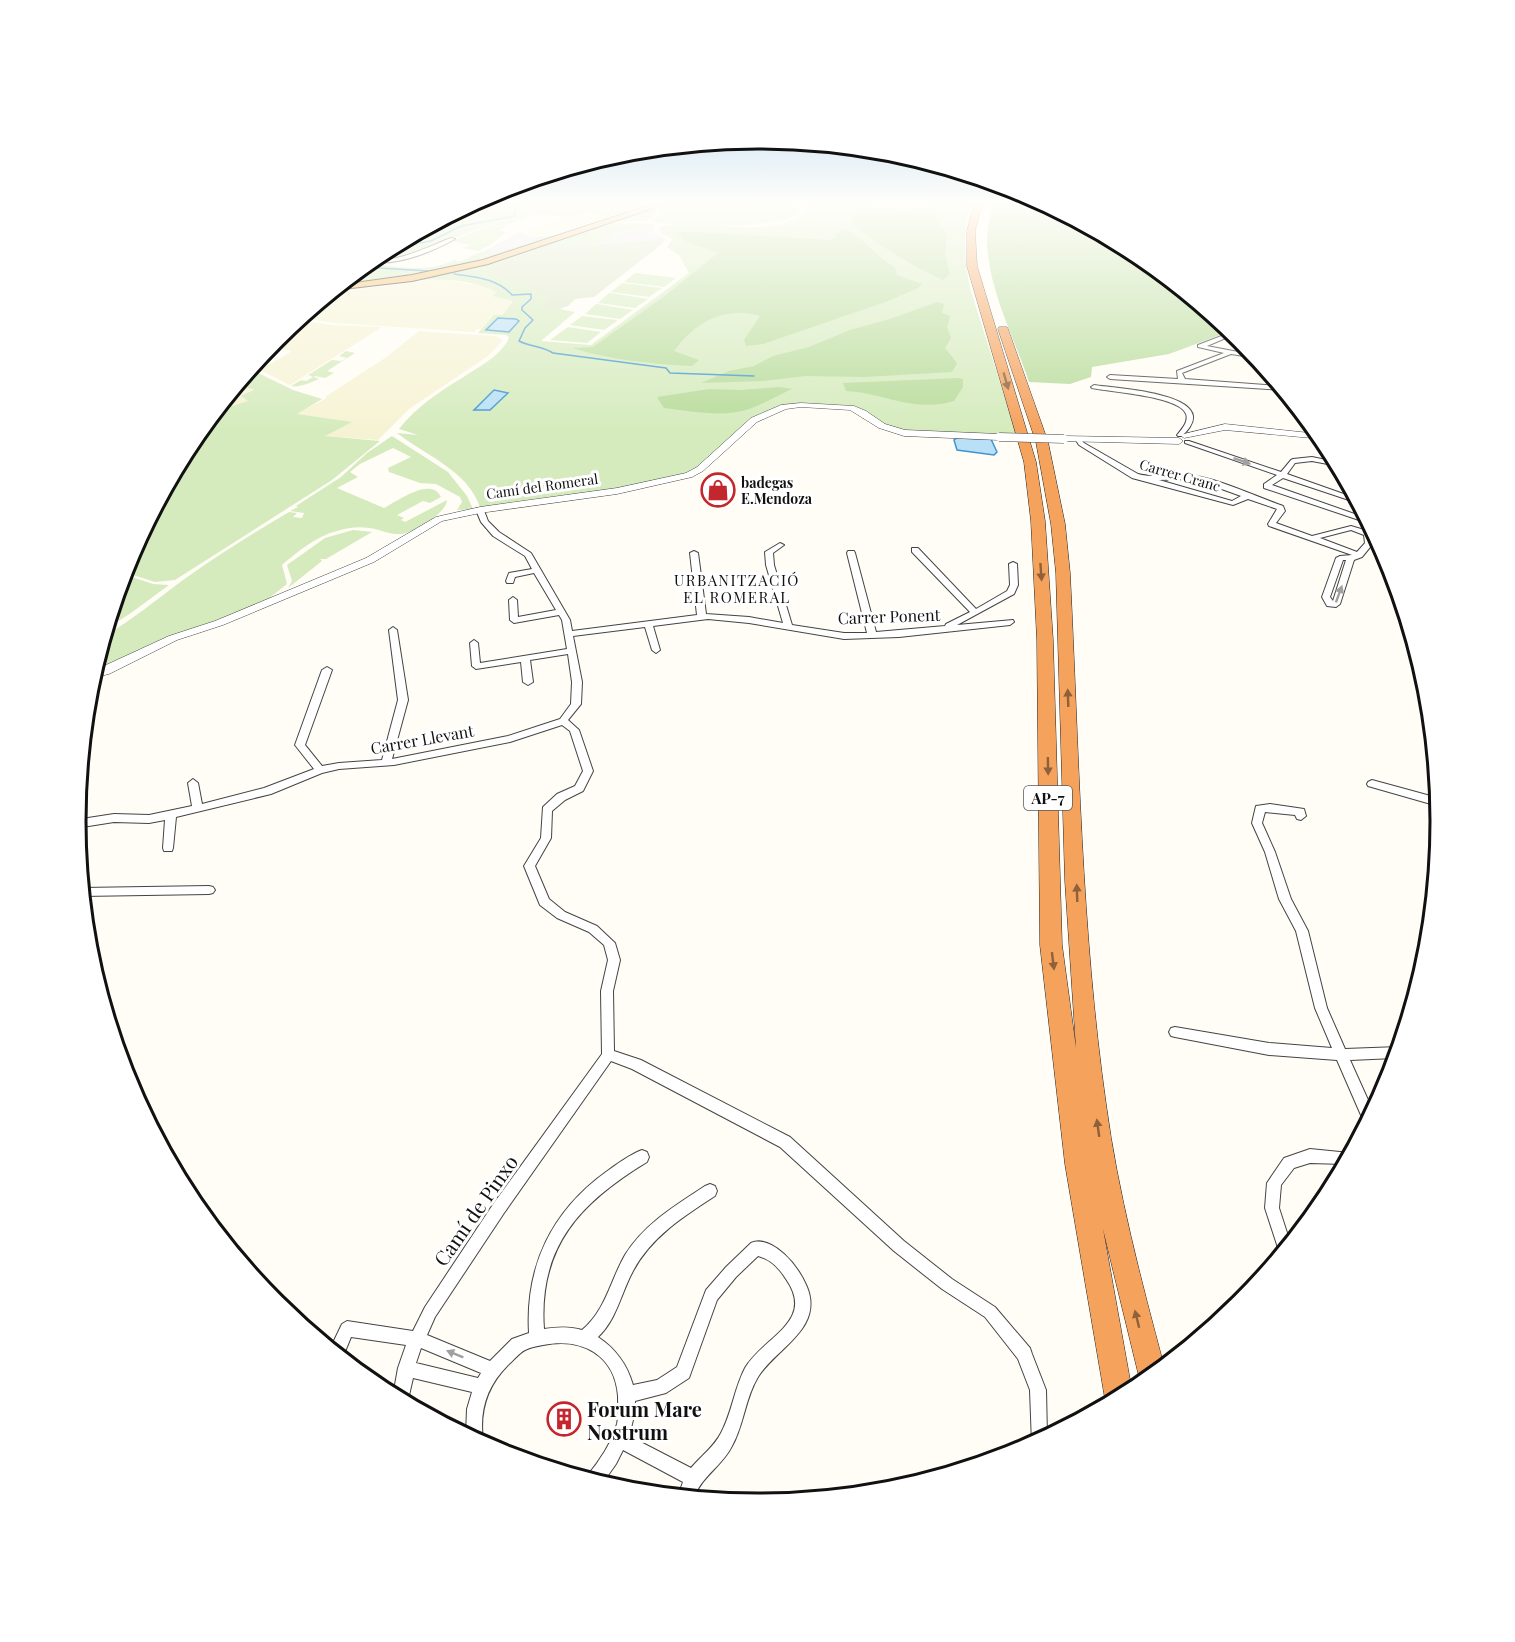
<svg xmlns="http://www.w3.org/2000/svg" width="1515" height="1642" font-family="'Playfair Display',serif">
  <rect width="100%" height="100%" fill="#fffdf5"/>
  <path fill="#eee6ef" d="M655,226L654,232L667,239L596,244L605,239L613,237L614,233Z
    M520,232L533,237L563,235L452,268Z"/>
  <path fill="#f6f3d4" d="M589,211L603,216L558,233L535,236L524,231Z
    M438,279L483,286L496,292L499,297L514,301L502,316L494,315L481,329H476L474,332L335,323L300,318L331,293Z
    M298,320L331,325L382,327L290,385L260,370L292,351L276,348L258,362L265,364L257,369L252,367L275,338Z
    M419,331L495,336L503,340L488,356L409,409L378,440L323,436L350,423L296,414L327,398L325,397L385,358Z
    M237,384L255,391L242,397L248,401L215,411Z"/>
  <path fill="#d5ebbd" d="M475,202H516L515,216L517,202H652L647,204L634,203L639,207L581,225L602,216L589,211L569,217L536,214L509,224L478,229L395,260L377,261L371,260Z
    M675,202L745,204L798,202L799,213C782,229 674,228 651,221L659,215L661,208L675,202L658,208L656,215L647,221H619Z
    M803,202H854L903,209L925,206L933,202H972C962,231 964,258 970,288L1017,436L919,433L889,428L858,409L791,404L767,411L696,468L671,479L555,499L480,507C468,471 425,455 397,433L418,435L399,429C416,407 439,392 462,378C478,367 501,356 509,338L507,335L478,333L494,315H503L513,301L493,296L496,292C446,267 384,286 331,293L334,290L417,279L474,268L613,223L653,224L655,226L614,233L613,237L605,239L596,244L554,248L483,270L542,293L550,299L575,300L560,309L575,312L541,341L591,345L689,273L679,255L667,247L673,239L660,233L659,227C692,217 784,242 804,211Z
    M599,223C554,238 509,254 462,265C422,275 381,280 340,285L368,262C397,268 431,273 456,259L457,262C468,260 480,249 492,251L478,259L534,241L539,237L562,234Z
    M507,225L499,231L506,232L492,244L479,251L462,248L472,245L450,241L483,229Z
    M635,273H636L676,278L664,287L624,282Z
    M622,283H623L662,288L649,297L611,292Z
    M609,293H611L648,299L635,308L598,303Z
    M596,304H597L633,310L620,319L585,314Z
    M582,316L617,320V321L604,330L570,325Z
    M568,327L601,332L587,343L550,340Z
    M346,351L355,353L327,371L334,373L325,378L315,376L314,377L319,379C312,382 299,388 291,386L301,380L306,381L313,377L309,375L305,377L332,360L341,361L347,358L339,356Z
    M256,372L293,390L322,399L297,414L352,422L325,436L380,441L332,480L175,580L155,582L123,572L127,559L190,442L215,411L248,401L241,396L254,390L237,384L242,378Z
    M392,436L448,472L467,496L473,509L457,510L462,502L460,497L436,484L420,483L389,472L388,468L411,457L393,448L360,464L350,472L358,477L337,488L384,508C398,501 431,476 441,497L430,503L423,501L397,515L404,518L401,520L405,522L447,500C447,513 413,533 401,534C390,535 379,529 369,528C359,526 347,528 337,531C317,536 297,552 282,565L287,584L268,599L93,672L103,637C132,620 156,600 183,580C217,556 253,533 289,512L297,513L293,517L302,518L304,513L290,511L298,507L296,506L341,477L367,453Z
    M353,530L372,532L326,559H320L322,561L288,588L292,581L287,565L325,538Z
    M123,574L153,584L169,585L131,613L106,629Z"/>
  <path fill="#b9dc9c" d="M1007,202H1040L1137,254L1173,283L1172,290L1183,292L1231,331L1169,354L1092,367L1091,377L1070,384L1029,382C1014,337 989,291 987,243C987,230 990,218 993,205L1011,204Z
    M867,209L911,212L934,211L947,235L945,254L950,274L943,280C910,265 880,246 851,224L853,215Z
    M846,229C865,239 877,258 895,267L897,275L922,284L918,288L888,301L763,344L746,346L744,340L760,316C725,305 694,323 674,351L699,360L692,366C651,364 611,360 572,348L593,347L666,295L718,253L685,241L676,231L830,240L836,237L834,234Z
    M937,302L944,304L942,313L950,316L947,327L951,338L945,348L957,363L952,372L864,377L806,376L763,381L701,383L729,371L754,366L773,356L809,347L850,330L890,319Z
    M959,378L963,379V387L954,401C913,413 885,393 846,391L843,383Z
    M779,387L792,389C778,395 764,404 749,409C723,418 691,411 664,408L657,397L709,389L740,390Z"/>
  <path fill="#d9e3c4" d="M665,239L662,244L594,297L575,299L568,306L558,309L544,307L543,303L550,299L542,293L482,271L545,246L551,248Z"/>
  <path fill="#b9e0f7" stroke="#3f96cf" stroke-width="1.5" d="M498,318L516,319L519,321L509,332L486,330Z
    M494,390L508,393L490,410H474Z
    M957,438L991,439L997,452L994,455L957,450L954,440Z"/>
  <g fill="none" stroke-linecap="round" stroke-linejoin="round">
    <path stroke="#3f96cf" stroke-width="1.5" d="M420,243L431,241L461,226L515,216L517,202
      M389,248L417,244
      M362,267L428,271
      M454,274C475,277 497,278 512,295L531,294V299L522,307V310L533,320L525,328L519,341C531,347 542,346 553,353L666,368L670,373L754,376"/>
    <g stroke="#444" stroke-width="2">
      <path id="minor" d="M451,238L455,239C430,253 397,266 368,262L371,260C400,262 425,248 451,238Z
        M1232,332L1235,334L1207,346L1254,355L1257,358L1231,354L1182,373L1185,379L1279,386L1282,390L1110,379L1107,377L1110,375L1178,379L1177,371L1224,353L1198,347V345Z
        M1094,385C1113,388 1190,392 1193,416C1194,424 1187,431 1182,436H1178L1177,435C1181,430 1189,422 1186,414C1180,396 1110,392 1092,388L1091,387Z
        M1078,437L1084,443L1138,474C1155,479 1172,473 1189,475C1215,477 1257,497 1283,506L1285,511L1276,523L1312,536L1351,526L1371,532L1373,542L1380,544L1382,549L1371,546L1362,557L1354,560L1340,604L1336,607L1327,606L1322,597L1336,558L1340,556L1352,555L1269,526L1268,524L1277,509L1248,499L1233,505L1132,478L1079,445L1075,439ZM1189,479L1205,483L1241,496L1232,501L1159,480ZM1351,530L1364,535L1365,543L1357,552L1320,538ZM1343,560H1346L1333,601L1330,597Z
        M1185,441H1189L1281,472L1291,460L1293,459L1312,457L1336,462L1338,466L1312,461L1295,463L1287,474L1355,498L1358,503L1283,478L1272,485L1366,518L1368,523L1264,488V484L1277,475L1185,443Z
        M477,508H483L488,521L499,532L531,553L570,620L572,631L697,615L690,553L694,551L698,553L706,614L749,617L783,623L766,565L765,552L780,543L784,545L773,553L774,565L792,625L844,633H867L847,553L848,551H854L855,553L876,632L945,626L946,624L970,612L912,552V548H918L976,609L1007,591L1010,585L1009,564L1013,562L1017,564L1018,585L1014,594L957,625L1013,620L1014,622L1010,625L899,637L844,639L749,623L708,619L653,626L660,650L656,653L652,650L645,627L573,636L582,682L581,704L568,720L579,730L593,771L583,791L565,800L552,811L551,838L535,866L549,899L565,912L597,926L615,943L620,960L613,991L614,1051L641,1060L790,1137L904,1241L952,1279L995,1307L1030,1348L1032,1354L1046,1390L1047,1436L1032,1444L1030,1390L1018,1359L985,1317L942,1289L894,1251L780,1147L632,1069L611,1061L504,1213L435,1317L427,1335L490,1361L512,1339L529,1333C525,1266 552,1211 606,1172C617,1164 629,1155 642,1150L647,1152L649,1157L647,1162C581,1202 538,1246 544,1329C557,1327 569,1326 582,1330C606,1310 610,1281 625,1255C644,1224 676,1205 705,1186L710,1184L715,1186L717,1191L715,1196C684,1216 651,1237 633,1271C621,1293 617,1319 598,1337C616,1349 627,1364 633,1385L657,1380L677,1367L706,1290L726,1267L751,1243C762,1238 775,1246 784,1254C794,1263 802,1275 807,1287C824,1329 776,1348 758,1377C745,1398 744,1425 732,1446C722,1466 703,1475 694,1497L678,1496L683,1482L623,1450L616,1464L602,1484L586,1479C589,1472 595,1467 599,1460C607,1449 613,1437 617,1424C619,1414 618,1406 618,1396C615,1355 582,1337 543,1345C538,1346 531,1347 525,1350C519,1353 514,1360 508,1365C487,1386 479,1410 483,1440L482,1444L466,1435L467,1409L472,1392L413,1378L407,1404L393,1396L398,1368L406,1345L351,1337L342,1359L330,1349L342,1324L347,1321L413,1331L425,1307L494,1203L602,1054L601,991L608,960L604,945L589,932L557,918L540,905L524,866L541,838L543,807L557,794L575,786L583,771L570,731L562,725L510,742L394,765L339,769L322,773L271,794L176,817L173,848L172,851H164L163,848L165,820L149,823L114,822L76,828L75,820L114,814L149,815L192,806L188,783L193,779L198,783L202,804L264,788L314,769L295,745L322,670L327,667L332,670L305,745L322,766L339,763L382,760L398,700L389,630L393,627L397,630L408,700L392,759L508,736L560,719L571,704L572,682L568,654L530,660L533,682L528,685L523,682L521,662L476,669L472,666L470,643L474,640L478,643L480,663L567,649L562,620L559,615L514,623L510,620L509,600L513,597L517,600L518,617L556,610L534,573L515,577L513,583H507L506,581L509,573L532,569L525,556L493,536L481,522L476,510ZM758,1256C770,1259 780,1269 786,1279C816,1322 764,1336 745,1368C734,1389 732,1413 721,1433C714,1447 701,1456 691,1468L629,1436L635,1412V1401L666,1393L689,1378L717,1300L736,1277ZM421,1348L481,1373L478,1378L416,1363Z
        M1372,780L1438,798V806L1368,786L1367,784L1368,782Z
        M1270,804L1304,809L1306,816L1301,820L1297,819L1295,815L1265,812L1262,823L1275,852L1291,899L1308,931L1327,1008L1345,1049L1399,1047L1395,1058L1350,1060L1373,1111L1366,1123L1364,1122L1337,1060L1269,1055L1175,1037L1171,1036L1169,1032L1171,1028L1175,1027L1269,1043L1332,1048L1315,1008L1296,931L1279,899L1265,852L1252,823L1256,806Z
        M209,886L213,887L215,890L213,893L209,894L82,896V888Z
        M1310,1149L1350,1153L1344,1164L1310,1163L1294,1168L1281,1185L1279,1208L1290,1242L1280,1254L1265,1208L1267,1183L1284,1158Z"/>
    </g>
    <g stroke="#444" stroke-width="1">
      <path id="tertiary" d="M801,403L854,406L866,411L885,424L905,430L999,434L1003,437L999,440L904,436L879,428L850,410L801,407L786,409L757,422L703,471L692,477L617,494L480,513L442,521L374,562L223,625L177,640L109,674L91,678L93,671L169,636L215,621L366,558L436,517L480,507L617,488L686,473L697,467L751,418L781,405Z
        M1225,424L1319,434L1323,439L1225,430L1184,438L1180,435Z
        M1064,436L1179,438L1183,441L1179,444L1061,441V437Z"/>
    </g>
    <g stroke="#222" stroke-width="2">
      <path id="trunk" d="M659,202H671L488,264L412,281L334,290L340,285L412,275L483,260Z"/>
    </g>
    <g stroke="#222" stroke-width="1">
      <path id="motorway" d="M975,202H983L975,231L977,266L1036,462L1045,521L1053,640L1062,945L1076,1048L1065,881L1056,573L1051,524L1036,442L998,329L999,327H1007L1008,329L1048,442L1065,524L1070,573C1079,750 1081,929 1106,1104C1118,1193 1141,1280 1164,1366L1141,1385L1103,1229L1132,1391L1106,1405L1065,1164L1040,945L1037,640L1031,521L1024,462L967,266V231Z"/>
    </g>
    <use href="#minor" fill="#fff" fill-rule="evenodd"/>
    <use href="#tertiary" fill="#fff" fill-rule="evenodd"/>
    <use href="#trunk" fill="#f7bc64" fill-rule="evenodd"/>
    <use href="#motorway" fill="#f5a25d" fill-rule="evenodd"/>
    <g stroke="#444" stroke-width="9" stroke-linecap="butt">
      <path id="tertiary-bridge" d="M999,437L1064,439"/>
    </g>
    <use href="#tertiary-bridge" stroke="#fff" stroke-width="8"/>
  </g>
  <defs><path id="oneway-solid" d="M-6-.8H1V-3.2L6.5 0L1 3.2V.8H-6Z" transform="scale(1.5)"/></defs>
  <g fill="#8e613b">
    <use href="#oneway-solid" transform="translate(1006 381) rotate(74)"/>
    <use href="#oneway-solid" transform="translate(1041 572) rotate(86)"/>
    <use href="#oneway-solid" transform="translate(1068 698) rotate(-92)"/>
    <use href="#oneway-solid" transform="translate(1048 766) rotate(89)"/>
    <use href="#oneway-solid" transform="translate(1077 893) rotate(-92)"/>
    <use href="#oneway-solid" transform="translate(1053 961) rotate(83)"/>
    <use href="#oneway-solid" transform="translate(1098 1128) rotate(-98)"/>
    <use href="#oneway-solid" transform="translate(1137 1319) rotate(-104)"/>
  </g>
  <g fill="#a0a0a0">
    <use href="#oneway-solid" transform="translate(1242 461) rotate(19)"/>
    <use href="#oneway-solid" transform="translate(1339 594) rotate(-70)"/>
    <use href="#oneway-solid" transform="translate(455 1354) rotate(-158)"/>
  </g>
  <linearGradient id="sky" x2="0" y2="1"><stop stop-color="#95c6ee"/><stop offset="0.47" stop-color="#fffefa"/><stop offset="1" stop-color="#fffefa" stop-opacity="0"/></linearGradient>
  <rect width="1515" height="432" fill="url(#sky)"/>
  <defs>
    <g id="shop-ring" transform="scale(1.725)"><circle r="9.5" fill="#fff" stroke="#c4262e" stroke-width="1.5"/><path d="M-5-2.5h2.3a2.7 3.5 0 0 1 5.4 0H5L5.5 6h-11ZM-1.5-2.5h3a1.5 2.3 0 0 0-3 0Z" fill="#c4262e"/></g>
    <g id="building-ring" transform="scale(1.725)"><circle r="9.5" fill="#fff" stroke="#c4262e" stroke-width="1.5"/><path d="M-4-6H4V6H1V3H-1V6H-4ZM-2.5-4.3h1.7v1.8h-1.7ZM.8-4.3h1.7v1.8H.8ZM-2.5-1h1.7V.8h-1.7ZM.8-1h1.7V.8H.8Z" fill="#c4262e"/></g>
  </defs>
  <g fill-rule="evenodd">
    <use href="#shop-ring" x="718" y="490"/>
    <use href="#building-ring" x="564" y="1419"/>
  </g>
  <g text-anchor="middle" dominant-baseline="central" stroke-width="6" stroke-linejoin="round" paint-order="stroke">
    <g font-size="14" fill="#111" stroke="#fff">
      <text transform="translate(1180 475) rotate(16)">Carrer Cranc</text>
      <text transform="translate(542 486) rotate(-8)">Camí del Romeral</text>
    </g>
    <g font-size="14" font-weight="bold" fill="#111" stroke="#fff" text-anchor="start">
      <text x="741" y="482">badegas<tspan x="741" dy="16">E.Mendoza</tspan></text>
    </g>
    <g font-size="15" letter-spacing="1.5" fill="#111" stroke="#fff">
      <text x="737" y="580">URBANITZACIÓ<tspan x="737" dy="17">EL ROMERAL</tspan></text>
    </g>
    <rect fill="#fff" stroke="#585858" stroke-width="1.5" x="1024" y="786" width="48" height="24" rx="4.5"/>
    <g font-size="15" font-weight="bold" fill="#111">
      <text x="1048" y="798">AP-7</text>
    </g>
    <g font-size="16" fill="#111" stroke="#fff">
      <text transform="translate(889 616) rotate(-2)">Carrer Ponent</text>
      <text transform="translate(422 739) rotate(-10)">Carrer Llevant</text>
    </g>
    <g font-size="20" fill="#111" stroke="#fff">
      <text transform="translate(475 1210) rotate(-55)">Camí de Pinxo</text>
    </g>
    <g font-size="20" font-weight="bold" fill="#111" stroke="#fff" text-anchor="start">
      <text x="587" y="1408">Forum Mare<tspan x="587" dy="23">Nostrum</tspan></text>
    </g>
  </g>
  <path d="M0 0H1515V1642H0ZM86 821a672 672 0 1 1 1344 0a672 672 0 1 1-1344 0Z" fill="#fff" fill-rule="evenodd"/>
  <path fill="none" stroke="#111" stroke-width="3" d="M86 821a672 672 0 1 1 1344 0a672 672 0 1 1-1344 0Z"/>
</svg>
